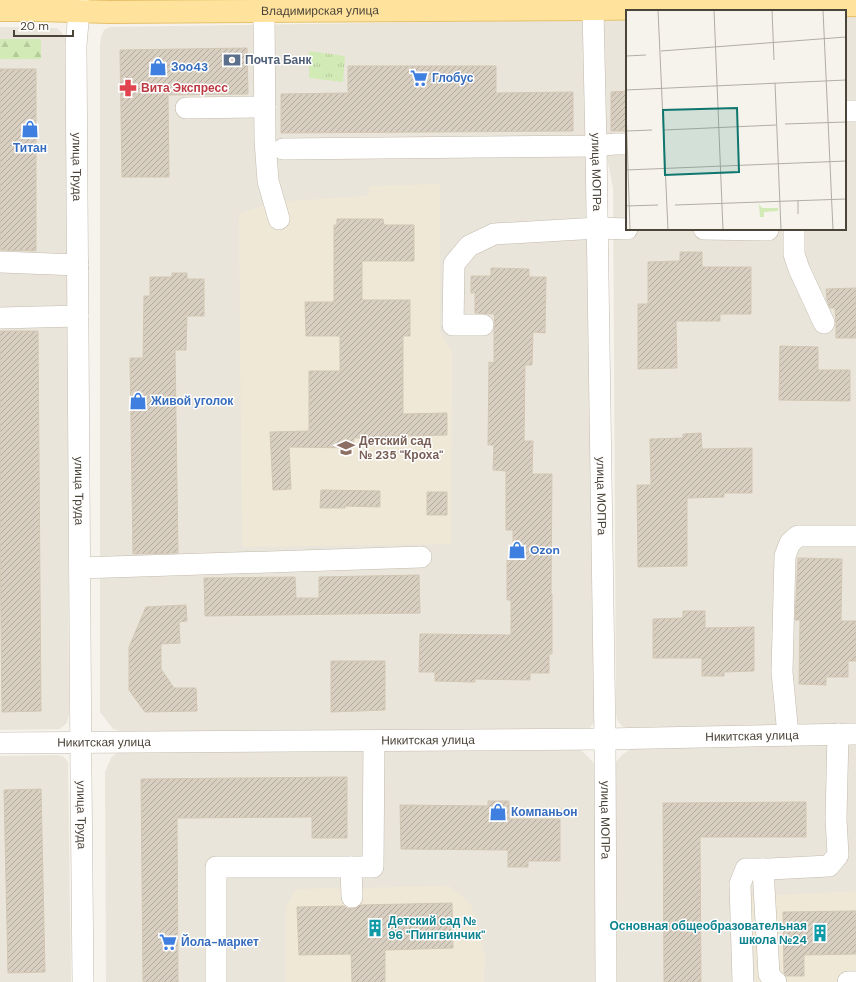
<svg xmlns="http://www.w3.org/2000/svg" width="856" height="982" font-family="'DM Sans',sans-serif">
  <defs>
    <pattern id="forest-firs" width="22" height="20" patternUnits="userSpaceOnUse"><rect width="22" height="20" fill="#d2eab5"/><path d="M5 1l3.5 6h-7zM16 11l3.5 6h-7z" fill="#b6ca9c"/></pattern>
    <pattern id="park-tufts" width="24" height="20" patternUnits="userSpaceOnUse"><rect width="24" height="20" fill="#d2eab5"/><path d="M3 7l-1-3M5 7V3M7 7l1-3M15 17l-1-3M17 17v-4M19 17l1-3" fill="none" stroke="#b6ca9c"/></pattern>
    <pattern id="building-hatch" width="6" height="6" patternUnits="userSpaceOnUse"><rect width="6" height="6" fill="#d8cfc1"/><path d="M-1 1l2-2M0 6l6-6M5 7l2-2" fill="none" stroke="#b1aa9e"/></pattern>
  </defs>
  <rect width="100%" height="100%" fill="#f6f3ec"/>
  <path fill="#eae5da" d="M627,11V229H845V13L856,14V724L627,728L622,726L617,720L616,714L613,188L599,118V20Z
    M582,20L587,22L595,721L590,728L580,733L124,732L113,729L100,712V45L101,37L104,30L110,27Z
    M0,27L57,28L62,33L66,40L69,713L67,723L60,729L0,730Z
    M856,743V982H615V763L622,755L630,749Z
    M579,748L595,764L596,982H106L105,772L111,758L115,754L121,752Z
    M58,755L64,757L68,762L71,982H0V756Z"/>
  <path fill="#efe8d6" d="M440,184V332L452,352L451,544L242,547L239,214L274,202L368,196L370,186Z
    M449,886L470,903L479,933L485,957L484,982H286V908L296,889Z
    M856,891V982H755L751,895L764,896Z"/>
  <path fill="url(#forest-firs)" d="M0,39H41V59H0Z"/>
  <path fill="url(#park-tufts)" d="M309,51L345,56L343,82L309,78Z"/>
  <path fill="url(#building-hatch)" stroke="#d3c7b4" d="M247,48L248,94L168,95L169,177H122L120,50Z
    M348,66H496V93L573,92V131L281,133V94L348,93Z
    M0,69H36V251L0,250Z
    M627,91V131H611V92Z
    M337,219H383L384,225H414V261H362V300H410V336H403V414L447,413V435L403,436V438H354L353,448L289,447L291,489L273,490L270,432L309,431V371H340V336H306L305,302H334V225H337Z
    M680,252H702V267H751V314H720V321H676L677,368L638,369V304H648V262L680,261Z
    M491,268L529,269V277H546L545,333L533,332L532,365H525L524,441H533L532,474H552L551,594H552V654H549V673H530V680L475,679V682L435,681V672H419L420,634L511,635V600H507V560L513,561V530H506V471L493,470L494,445H488L489,362L494,363V329L495,325L494,314L475,313V293H471V276H491Z
    M172,273H187V279H204V316H187L186,350H175L178,553L133,554L130,358H143L144,296H150V277H172Z
    M856,288V338H836V324L835,308H830L827,300L826,289Z
    M0,331H38L41,711L2,712L0,538Z
    M780,346L818,347V370H850V401L779,400Z
    M701,433L702,449L752,448V493H724V497L687,498V566L638,567L637,485H651L650,439L683,438V434Z
    M321,490L380,491V507L345,506V508H320Z
    M427,492H447V515H427Z
    M798,558L842,559L841,621H856V661H848V677H826V685L799,684L800,620H795Z
    M419,575L420,613L205,616L204,578L295,577L296,598H319V577Z
    M186,605L187,621L179,622L180,643L161,644V669L174,688H196L197,711L145,712L129,690V647L146,607Z
    M683,611H705V628L754,627V671L724,672V676H702V658H653V619L683,618Z
    M331,661H385V710L331,712Z
    M347,777V838H312V817L177,818L178,982H143L141,779Z
    M41,789L45,972L8,973L4,790Z
    M488,801H509V819H560V861H528V867H508V850L401,849L400,805L488,806Z
    M806,802V837H700L701,982H664L663,803Z
    M452,903L453,948L385,950V982H352L351,954L299,955L297,907L344,906L347,908L352,909L358,907L360,905Z
    M856,911V954L804,955V976H786L784,973L783,912Z"/>
  <g fill="none" stroke-linecap="round" stroke-linejoin="round">
    <g stroke="#c2bbae" stroke-width="22">
      <g id="minor">
        <path id="s1" d="M78,0L79,11L76,45L81,775L83,982"/>
        <path id="s2" d="M593,9L596,146L605,739L606,982"/>
        <path d="M264,11L265,140L268,181L279,219"/>
        <path d="M186,108L265,107"/>
        <path d="M845,111H856"/>
        <path d="M283,149L596,146L615,144H627"/>
        <path d="M704,229L768,230"/>
        <path d="M794,229V254L799,269L824,323"/>
        <path d="M0,262L78,265"/>
        <path d="M0,318L78,316"/>
        <path d="M483,325H453L454,264L469,246L494,234L598,228L627,229"/>
        <path d="M80,568L421,557"/>
        <path d="M788,735L782,672L785,556L790,543L798,536H856"/>
        <path id="s3" d="M0,743L605,739L856,734"/>
        <path d="M351,867L352,897"/>
        <path d="M763,869L769,974L775,982H776"/>
        <path d="M216,982V867H373L374,741"/>
        <path d="M743,982L740,884L746,869H770L829,866L838,855L836,819L838,734"/>
        <path d="M848,982H856"/>
      </g>
    </g>
    <g stroke="#e6c16a" stroke-width="24">
      <g id="major">
        <path id="s4" d="M0,10H38L110,12L593,9L856,5"/>
      </g>
    </g>
    <use href="#minor" stroke="#fff" stroke-width="21"/>
    <use href="#major" stroke="#ffe39c" stroke-width="22"/>
  </g>
  <defs>
    <g id="bank-bare" transform="scale(1.38)"><path d="M-6-4H6V4H-6ZM0-2.3a2.3 2.3 0 1 0 0 4.6a2.3 2.3 0 1 0 0-4.6Z" fill="#5c6f8a" stroke="#fff" stroke-width="2.5" paint-order="stroke"/></g>
    <g id="shop-bare" transform="scale(1.38)"><path d="M-5-2.5h2.3a2.7 3.5 0 0 1 5.4 0H5L5.5 6h-11ZM-1.5-2.5h3a1.5 2.3 0 0 0-3 0Z" fill="#3f7fe0" stroke="#fff" stroke-width="2.5" paint-order="stroke"/></g>
    <g id="supermarket-bare" transform="scale(1.38)"><path d="M-6-5.5h2.5l.6 2H6L4.5 2H-2.5L-4.4-4H-6ZM-1.5 3.2a1.3 1.3 0 1 0 .1 0ZM3 3.2a1.3 1.3 0 1 0 .1 0Z" fill="#3f7fe0" stroke="#fff" stroke-width="2.5" paint-order="stroke"/></g>
    <g id="pharmacy-bare" transform="scale(1.38)"><path d="M-2-6h4v4h4v4h-4v4h-4v-4h-4v-4h4Z" fill="#e0444e" stroke="#fff" stroke-width="2.5" paint-order="stroke"/></g>
    <g id="school-bare" transform="scale(1.38)"><path d="M0-5L7-2L0 1L-7-2ZM-4 1L0 2.5L4 1V4Q0 6-4 4Z" fill="#8d6e63" stroke="#fff" stroke-width="2.5" paint-order="stroke"/></g>
    <g id="building-bare" transform="scale(1.38)"><path d="M-4-6H4V6H1V3H-1V6H-4ZM-2.5-4.3h1.7v1.8h-1.7ZM.8-4.3h1.7v1.8H.8ZM-2.5-1h1.7V.8h-1.7ZM.8-1h1.7V.8H.8Z" fill="#0f9aa8" stroke="#fff" stroke-width="2.5" paint-order="stroke"/></g>
  </defs>
  <g fill-rule="evenodd">
    <use href="#bank-bare" x="232" y="60"/>
    <use href="#shop-bare" x="158" y="67"/>
    <use href="#supermarket-bare" x="419" y="78"/>
    <use href="#pharmacy-bare" x="128" y="88"/>
    <use href="#shop-bare" x="30" y="129"/>
    <use href="#shop-bare" x="138" y="401"/>
    <use href="#school-bare" x="346" y="448"/>
    <use href="#shop-bare" x="517" y="550"/>
    <use href="#shop-bare" x="498" y="812"/>
    <use href="#building-bare" x="375" y="928"/>
    <use href="#building-bare" x="820" y="933"/>
    <use href="#supermarket-bare" x="168" y="942"/>
  </g>
  <g text-anchor="middle" dominant-baseline="central" stroke-width="3" stroke-linejoin="round" paint-order="stroke">
    <g font-size="12" fill="#4b4439" stroke="#fff">
      <text stroke="none"><textPath href="#s4" startOffset="320">Владимирская улица</textPath></text>
      <text stroke="none"><textPath href="#s1" startOffset="167">улица Труда</textPath></text>
      <text stroke="none"><textPath href="#s2" startOffset="163">улица МОПРа</textPath></text>
      <text stroke="none"><textPath href="#s1" startOffset="491">улица Труда</textPath></text>
      <text stroke="none"><textPath href="#s2" startOffset="487">улица МОПРа</textPath></text>
      <text stroke="none"><textPath href="#s3" startOffset="752">Никитская улица</textPath></text>
      <text stroke="none"><textPath href="#s3" startOffset="428">Никитская улица</textPath></text>
      <text stroke="none"><textPath href="#s3" startOffset="104">Никитская улица</textPath></text>
      <text stroke="none"><textPath href="#s1" startOffset="815">улица Труда</textPath></text>
      <text stroke="none"><textPath href="#s2" startOffset="811">улица МОПРа</textPath></text>
    </g>
    <g font-size="12" font-weight="bold" fill="#4e5e75" stroke="#fff" text-anchor="start">
      <text x="245" y="60">Почта Банк</text>
    </g>
    <g font-size="12" font-weight="bold" fill="#366cbe" stroke="#fff" text-anchor="start">
      <text x="171" y="67">Зоо43</text>
      <text x="432" y="78">Глобус</text>
      <text x="30" y="148" text-anchor="middle">Титан</text>
      <text x="151" y="401">Живой уголок</text>
      <text x="530" y="550">Ozon</text>
      <text x="511" y="812">Компаньон</text>
      <text x="181" y="942">Йола-маркет</text>
    </g>
    <g font-size="12" font-weight="bold" fill="#be3a42" stroke="#fff" text-anchor="start">
      <text x="141" y="88">Вита Экспресс</text>
    </g>
    <g font-size="12" font-weight="bold" fill="#785e54" stroke="#fff" text-anchor="start">
      <text x="359" y="441">Детский сад<tspan x="359" dy="14">№ 235 "Кроха"</tspan></text>
    </g>
    <g font-size="12" font-weight="bold" fill="#0d838f" stroke="#fff" text-anchor="start">
      <text x="388" y="921">Детский сад №<tspan x="388" dy="14">96 "Пингвинчик"</tspan></text>
      <text x="807" y="926" text-anchor="end">Основная общеобразовательная<tspan x="807" dy="14">школа №24</tspan></text>
    </g>
  </g>
  <g transform="translate(626 10)">
    <rect width="220" height="220" fill="#f6f3ec"/>
    <path d="M133,194L136,198H152V201L138,202V207H134Z" fill="#d2eab5"/>
    <path fill="none" stroke="#b2ada4" stroke-width="1" d="M32,0L42,220M88,0L97,220M146,0L148,50M197,0L207,220M35,41L220,27M0,46L20,45M149,73L155,220M0,80L220,70M0,97L4,220M159,114L220,112M38,120L150,115M1,121L26,120M0,160L220,151M172,191V204M49,195L220,189M0,196L32,195"/>
    <path fill="#0f766e" fill-opacity="0.15" stroke="#0f766e" stroke-width="2" d="M111,98L113,162L39,165L37,100Z"/>
    <rect width="220" height="220" fill="none" stroke="#4b4439" stroke-width="2"/>
  </g>
  <path d="M14 30v6h59v-6" fill="none" stroke="#4b4439" stroke-width="2"/>
  <text x="20" y="30" font-size="12" fill="#4b4439" stroke="#ffffff" stroke-width="3" paint-order="stroke">20 m</text>
</svg>
